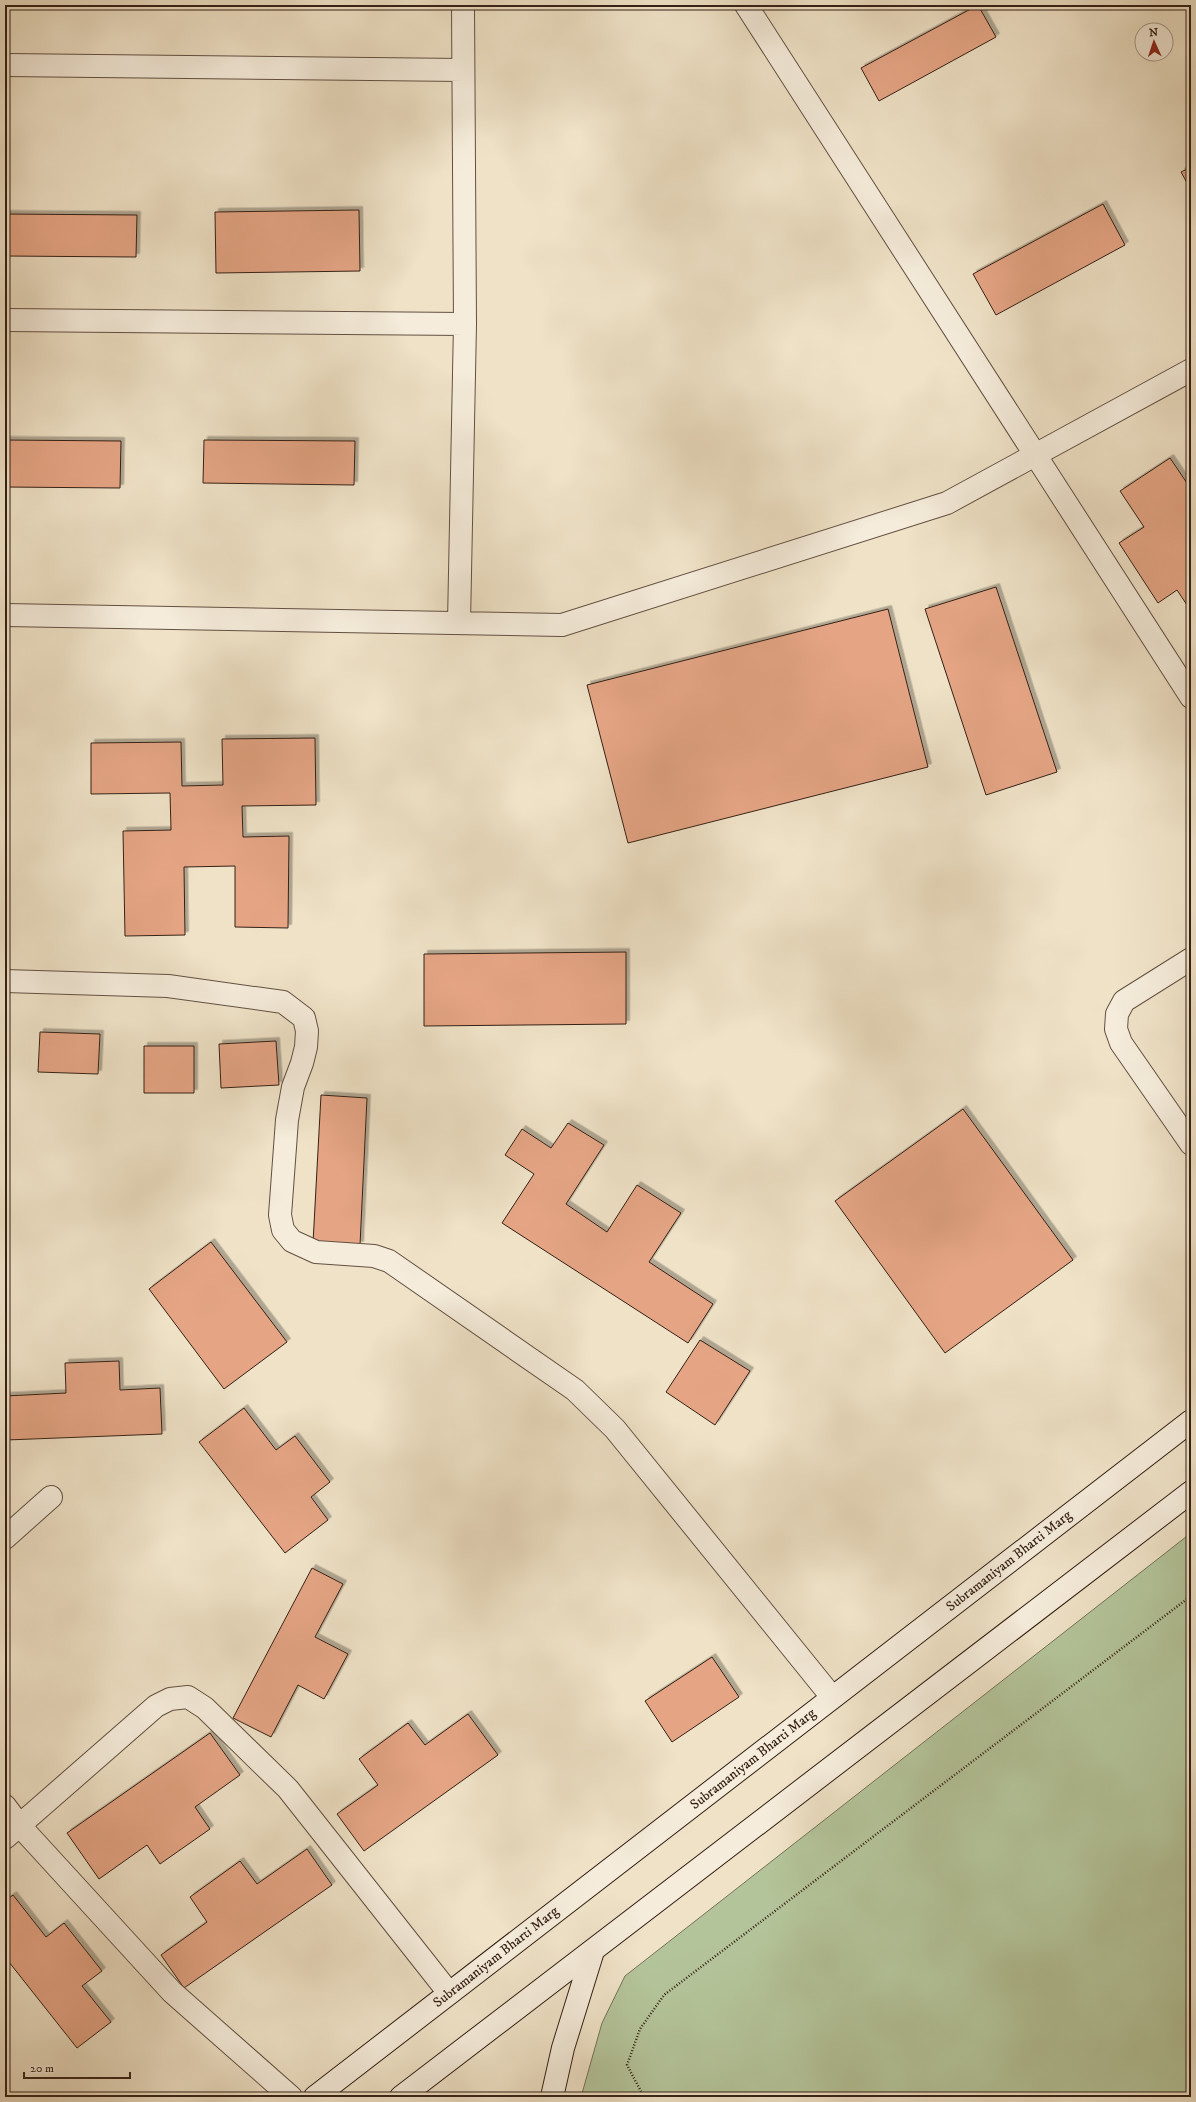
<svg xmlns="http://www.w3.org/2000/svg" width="1196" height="2102" font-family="'IM FELL DW Pica',serif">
  <defs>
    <filter id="shadow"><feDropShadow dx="3.5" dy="-3.5" stdDeviation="0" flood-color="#0004"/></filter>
  </defs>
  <rect width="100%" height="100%" fill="#efe2c7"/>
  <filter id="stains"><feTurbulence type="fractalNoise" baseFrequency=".005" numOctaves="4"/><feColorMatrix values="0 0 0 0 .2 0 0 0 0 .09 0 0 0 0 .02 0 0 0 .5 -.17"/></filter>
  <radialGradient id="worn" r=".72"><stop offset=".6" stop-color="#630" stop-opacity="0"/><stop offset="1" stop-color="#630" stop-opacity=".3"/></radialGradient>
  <path fill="#b4c49a" stroke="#747258" d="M1191,1533V2097H581L602,2023L625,1976Z"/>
  <path fill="#e5a585" stroke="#342015" filter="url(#shadow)" d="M978,5L996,37L879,101L861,68Z
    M1191,167V190L1181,172Z
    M1103,204L1125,245L996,315L973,274Z
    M359,210L360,271L216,273L215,212Z
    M5,214L137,215L136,257L5,256Z
    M5,440L121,441L120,488L5,487Z
    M204,440L355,441L354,485L203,483Z
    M1170,458L1191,489V611L1177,590L1158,603L1119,543L1144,527L1120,491Z
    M996,587L1057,772L986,795L925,609Z
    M888,609L928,767L628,843L587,685Z
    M315,738L316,805L242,806L243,837L289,836L288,928L235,927V866L184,867L185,935L125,936L123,831L171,830L170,793L91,794V743L181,742L182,786L223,785L222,739Z
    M626,952V1024L424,1026V954Z
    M40,1032L100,1034L98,1074L38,1072Z
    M276,1041L279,1085L221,1088L219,1044Z
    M144,1046H194V1093H144Z
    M321,1095L367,1098L360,1245L313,1243Z
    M963,1109L1073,1260L945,1353L835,1201Z
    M568,1123L604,1145L566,1204L607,1232L637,1185L681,1213L649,1262L713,1304L688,1343L502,1223L534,1174L505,1155L522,1129L551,1148Z
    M211,1242L287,1342L224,1389L149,1289Z
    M700,1340L750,1371L715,1425L666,1392Z
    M119,1361L120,1390L160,1388L162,1434L6,1440L5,1396L66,1393L65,1363Z
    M244,1408L276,1450L295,1436L330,1482L311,1497L328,1520L285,1553L199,1442Z
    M312,1568L343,1584L315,1637L348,1654L324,1699L298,1685L271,1737L233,1718Z
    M712,1657L739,1697L672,1742L645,1701Z
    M468,1714L498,1755L364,1851L337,1814L378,1785L359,1759L408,1723L425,1745Z
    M210,1733L240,1775L195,1807L210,1829L160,1864L147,1845L99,1879L67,1833Z
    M307,1849L332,1885L184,1988L161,1955L207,1922L190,1897L240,1861L257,1884Z
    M13,1895L46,1937L64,1923L102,1971L82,1986L111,2022L77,2048L5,1957V1901Z"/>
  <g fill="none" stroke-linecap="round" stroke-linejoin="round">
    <g stroke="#635042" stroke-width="24">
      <path id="street" d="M746,5L1191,697
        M5,65L463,70
        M5,320L465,324
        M5,615L562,625L947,503L1191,370
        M459,623L465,324L463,5
        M1191,959L1124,1001L1117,1014L1116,1029L1121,1043L1191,1144
        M5,981L168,986L283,1002L304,1018L307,1031L306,1047L302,1063L293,1087L287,1120L280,1215L283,1230L292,1241L316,1252L374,1256L389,1261L575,1390L615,1429L832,1697
        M5,1538L51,1497
        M5,1806L20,1826L172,1992L291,2097
        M5,1838L156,1706L170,1699L188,1697L205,1708L288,1789L449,1993"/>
    </g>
    <g stroke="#342015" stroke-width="24">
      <path id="secondary" d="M315,2097L1191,1421
        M401,2097L1191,1492
        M552,2097L563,2048L593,1951"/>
    </g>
    <path stroke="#342015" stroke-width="2.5" stroke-dasharray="1 2" stroke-linecap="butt" d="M644,2097L627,2065L640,2029L664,1995L1191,1596"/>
    <use href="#street" stroke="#f5ecdb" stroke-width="22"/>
    <use href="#secondary" stroke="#f5ecdb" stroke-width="22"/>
  </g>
  <g text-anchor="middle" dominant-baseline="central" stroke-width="3" stroke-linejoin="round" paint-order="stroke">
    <g font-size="14" fill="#342015" stroke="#f5ecdb">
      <text transform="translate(1009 1561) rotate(-38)">Subramaniyam Bharti Marg</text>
      <text transform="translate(753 1759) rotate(-38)">Subramaniyam Bharti Marg</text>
      <text transform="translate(496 1957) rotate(-38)">Subramaniyam Bharti Marg</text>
    </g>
  </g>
  <rect width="1196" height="2102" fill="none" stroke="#efe2c7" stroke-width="20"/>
  <rect x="6" y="6" width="1184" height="2090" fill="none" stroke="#342015" stroke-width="2"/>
  <rect x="10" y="10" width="1176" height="2082" fill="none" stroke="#342015"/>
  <g transform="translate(1154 42) rotate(357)"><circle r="19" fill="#f5ecdb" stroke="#a89a8c"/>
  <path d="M0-3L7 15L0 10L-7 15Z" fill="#8f2418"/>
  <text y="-6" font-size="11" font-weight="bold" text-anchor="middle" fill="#342015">N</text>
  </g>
  <path d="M24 2072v6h106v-6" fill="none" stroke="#342015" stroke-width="2"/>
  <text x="30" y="2072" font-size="12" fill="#342015" stroke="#f5ecdb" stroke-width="3" paint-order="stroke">20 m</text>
  <rect width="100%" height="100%" filter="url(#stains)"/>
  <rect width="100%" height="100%" fill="url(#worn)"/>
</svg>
